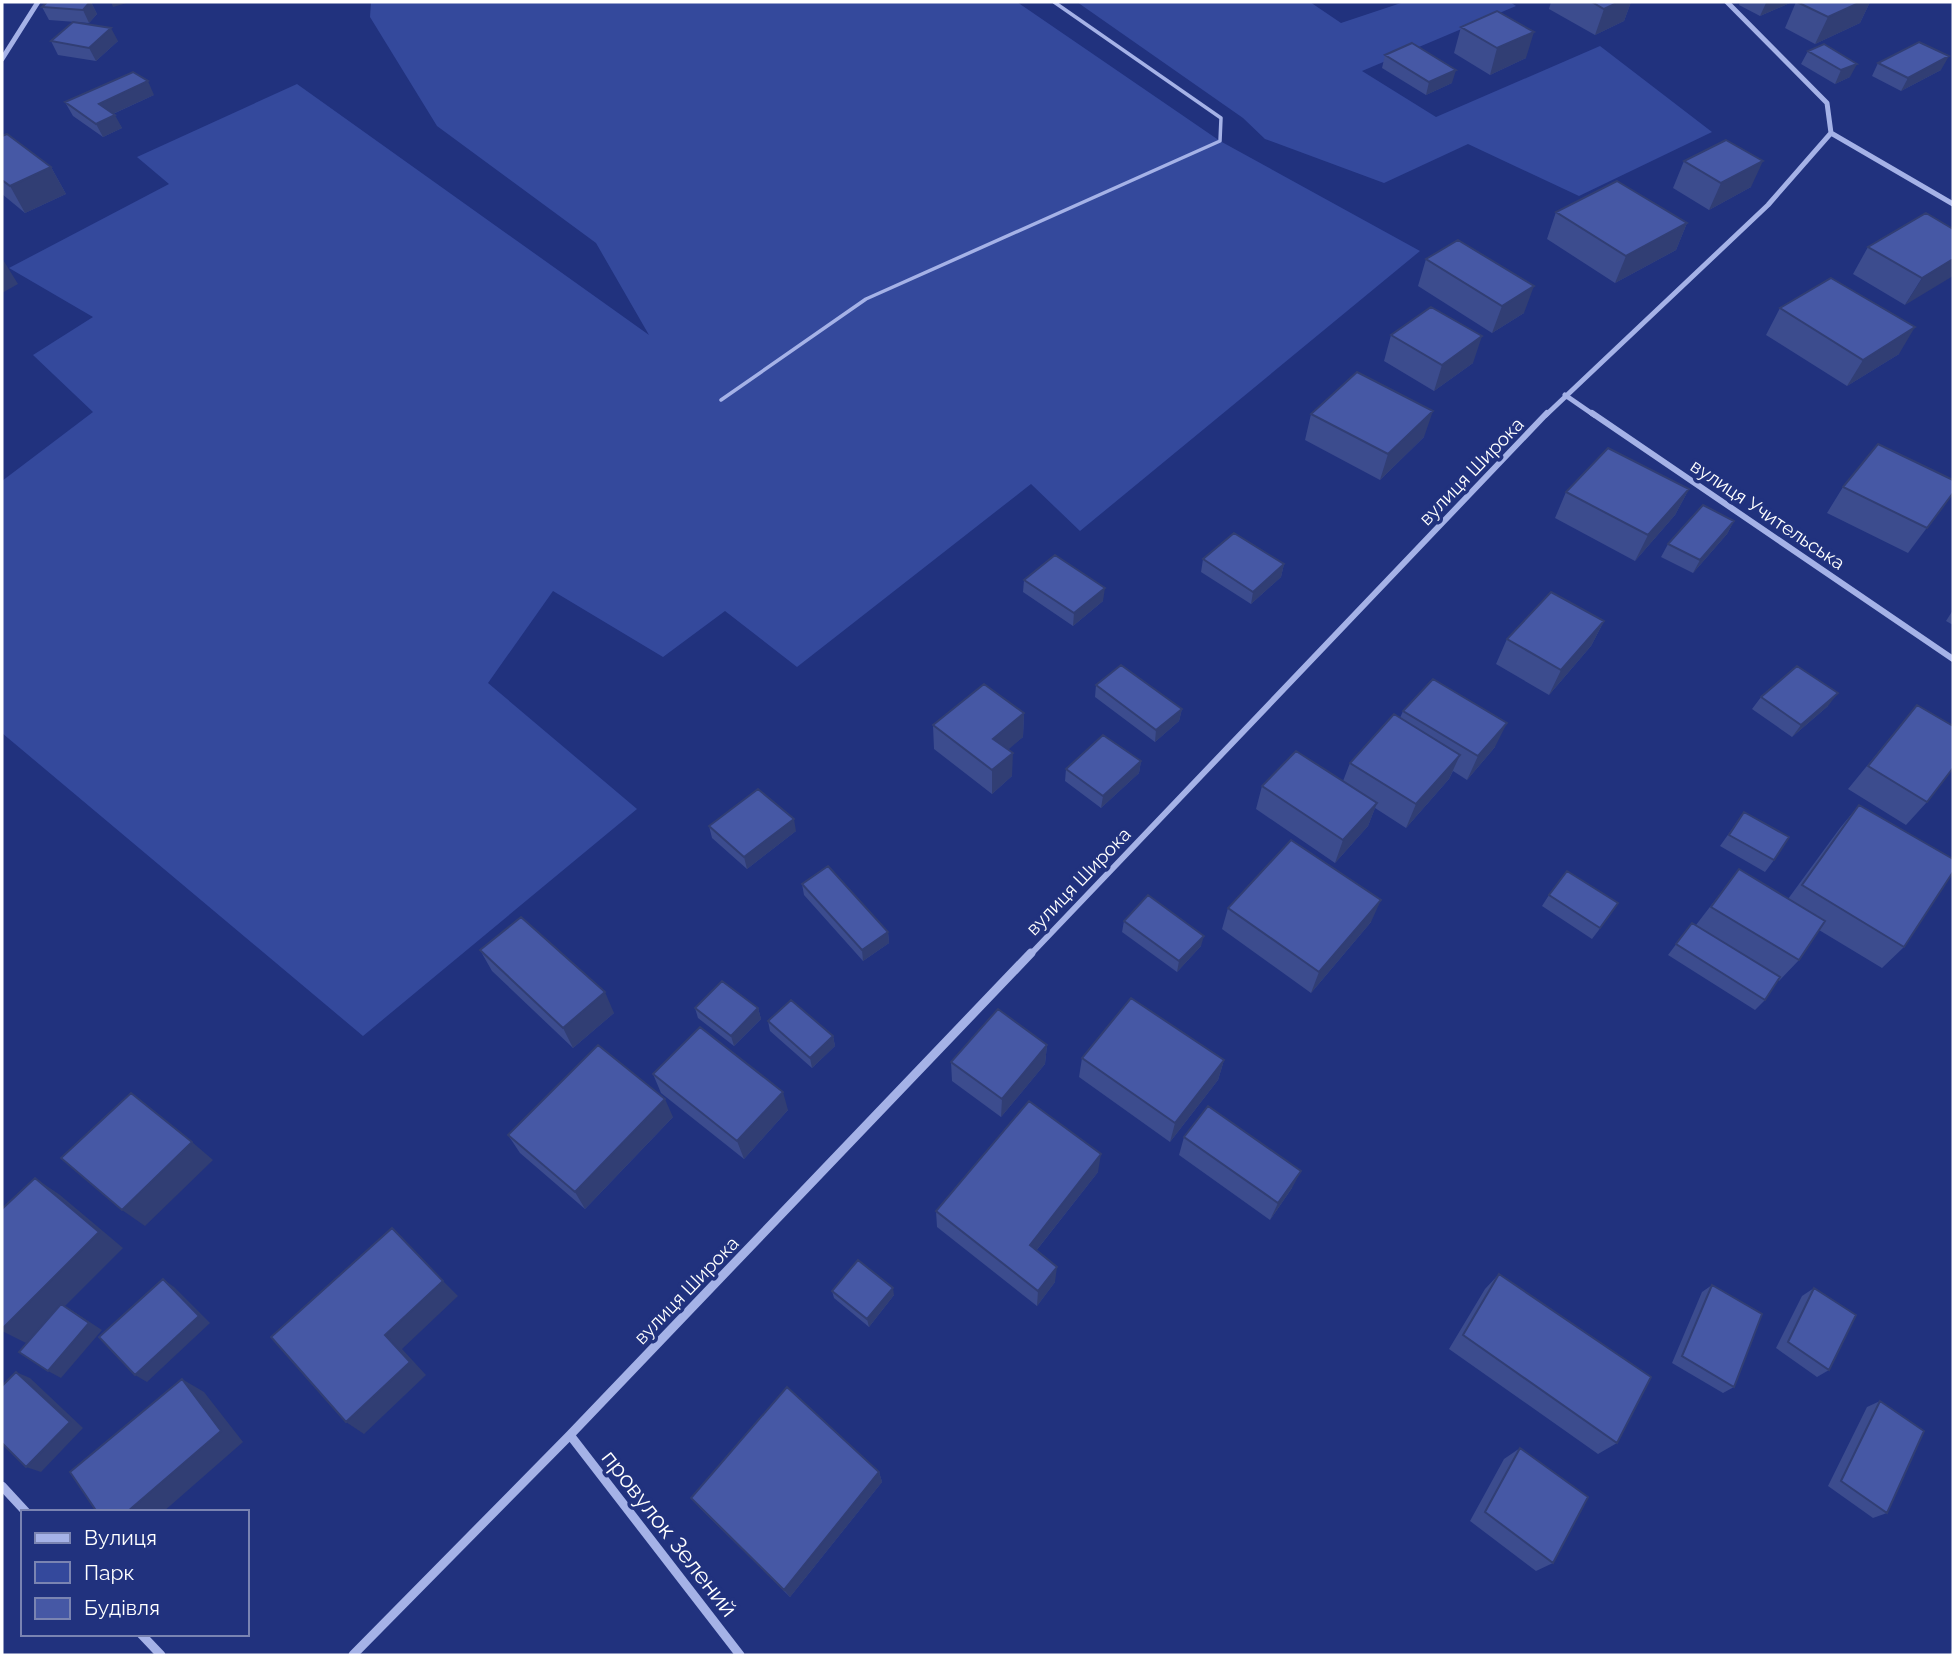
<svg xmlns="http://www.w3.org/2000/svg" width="1955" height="1657" font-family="Raleway,sans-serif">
  <rect width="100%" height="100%" fill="#21327e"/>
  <path fill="#34499c" d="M371,2H1017L1220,141L1420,251L1080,531L1031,484L797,667L725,611L663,657L553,591L488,683L637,809L363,1036L2,733V481L93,412L33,355L93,317L9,268L169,184L137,157L297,84L649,335L596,243L437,126L370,17Z
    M1077,2H1310L1341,23L1404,2H1510L1516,6L1362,71L1436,117L1600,46L1712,132L1579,196L1468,144L1384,183L1265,139L1243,118Z"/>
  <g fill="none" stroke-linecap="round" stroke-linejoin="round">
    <path stroke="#a5b2e7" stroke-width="3.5" d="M721,400L866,299L1220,141L1221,118L1054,2"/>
    <path stroke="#a5b2e7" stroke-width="5" d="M1727,2L1827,103L1831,133L1953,204
      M2,59L38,2
      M1565,395L1594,415
      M1546,415L1768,205L1831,133"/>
    <path stroke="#a5b2e7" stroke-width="6" d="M1592,413L1953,659
      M1030,955L1547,413"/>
    <path stroke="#a5b2e7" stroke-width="9" d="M570,1435L740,1655
      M2,1486L26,1512
      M141,1634L161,1655
      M353,1655L570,1435L1031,953"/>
  </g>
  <path fill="#3c4c8e" d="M47,2H91L97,14L89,23L49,20L42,7Z
    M1551,2H1631L1624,21L1595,35L1549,9Z
    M1740,2H1792L1760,16L1739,5Z
    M1796,2H1870L1860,23L1815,44L1785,28Z
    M1461,27L1526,58L1490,75L1454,53Z
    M51,41H118L96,61L58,55Z
    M1824,44L1850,77L1835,84L1801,64L1808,51Z
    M1385,55L1452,83L1426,95L1382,68Z
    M1878,63L1941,70L1901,91L1872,76Z
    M154,95L113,114L122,128L103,137L73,116L65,102Z
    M2,136L51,167L66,194L25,213L2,194Z
    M1684,161L1751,187L1709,210L1673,188Z
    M1556,212L1687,223L1676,250L1615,283L1547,239Z
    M1953,229L1905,305L1853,274L1868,247Z
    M1426,259L1524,313L1492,333L1418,286Z
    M1780,308L1899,354L1847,386L1766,335Z
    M1391,335L1473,363L1434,391L1384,361Z
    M1311,414L1424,437L1380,480L1305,440Z
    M1843,487L1953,493L1908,553L1827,513Z
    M1689,489L1675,515L1635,561L1555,518L1566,492Z
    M1734,521L1727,534L1693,573L1661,557L1668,544Z
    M1203,559L1284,564L1281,577L1251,604L1201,572Z
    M1024,580L1103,601L1073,626L1023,592Z
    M1953,610V625L1946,621Z
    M1604,621L1591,646L1549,695L1496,664L1507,639Z
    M1096,685L1182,709L1179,721L1155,742L1095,697Z
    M1761,697L1828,706L1792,737L1752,709Z
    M1917,705L1927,802L1906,825L1848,789Z
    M1403,711L1495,747L1467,780L1453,771L1449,779L1406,828L1375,808L1368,826L1335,863L1256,809L1262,786L1343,781L1350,763L1400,718Z
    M1024,713L1023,737L1008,749L1012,776L992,794L934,749L933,725Z
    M1141,761L1139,773L1101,808L1065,781L1066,769Z
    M1859,805L1904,947L1882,968L1819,930L1799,960L1779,981L1778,980L1765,1000L1755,1010L1668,955L1692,923L1696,925L1739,869L1788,899L1840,828Z
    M1744,812L1774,860L1765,872L1720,846Z
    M709,826L796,831L747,869L712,838Z
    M802,884L888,932L889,943L863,961L804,895Z
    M1549,895L1611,914L1592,939L1542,906Z
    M1228,908L1371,922L1311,993L1222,929Z
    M1124,921L1201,946L1177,972L1122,932Z
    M480,950L614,1013L573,1048L492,971Z
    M695,1008H758L761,1019L734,1046L698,1018Z
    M768,1021L833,1036L835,1046L812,1068L770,1031Z
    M1047,1045L1045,1064L1001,1117L952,1081L951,1062Z
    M1082,1058L1224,1060L1218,1080L1170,1142L1079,1077Z
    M653,1074L788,1110L744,1159L661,1093Z
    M673,1117L585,1209L520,1153L508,1135Z
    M1184,1137L1292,1188L1270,1220L1179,1155Z
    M1098,1172L1036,1251L1055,1282L1037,1306L937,1227L936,1211Z
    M1499,1274L1617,1443L1598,1454L1449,1349L1485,1289Z
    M1712,1285L1734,1387L1723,1393L1672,1363L1702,1292Z
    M1814,1288L1829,1370L1817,1377L1776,1348L1802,1296Z
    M832,1291L894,1295L869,1327L834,1298Z
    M1880,1401L1887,1513L1873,1518L1828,1486L1867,1407Z
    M1520,1448L1553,1563L1536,1571L1470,1521L1504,1459Z
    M879,1472L882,1482L790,1597L700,1508L691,1498Z
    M1953,1645V1655H1950Z"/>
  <path fill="#313e74" d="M90,2H91L97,14L89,23L83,10Z
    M111,2H130L113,7Z
    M1619,2H1631L1624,21L1595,35L1604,9Z
    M1768,2H1792L1760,16L1766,3Z
    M1861,2H1870L1860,23L1815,44L1828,17Z
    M111,28L118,41L96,61L89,48Z
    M1534,32L1526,58L1490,75L1497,48Z
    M1949,56L1941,70L1901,91L1908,78Z
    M1857,64L1850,77L1835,84L1841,70Z
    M1456,70L1452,83L1426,95L1429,82Z
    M148,81L154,95L106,117L99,104Z
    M115,115L122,128L103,137L96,124Z
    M1763,161L1751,187L1709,210L1721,183Z
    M51,167L66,194L25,213L10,186Z
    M1687,223L1676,250L1615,283L1626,256Z
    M2,258L18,284L2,293Z
    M1953,259V276L1905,305L1922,278Z
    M1534,286L1524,313L1492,333L1502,306Z
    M1915,327L1899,354L1847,386L1863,360Z
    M1482,336L1473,363L1434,391L1442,365Z
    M1433,411L1424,437L1380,480L1388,454Z
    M1689,489L1675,515L1635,561L1648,535Z
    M1734,521L1727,534L1693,573L1700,560Z
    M1284,564L1281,577L1251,604L1253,592Z
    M1105,588L1103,601L1073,626L1074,613Z
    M1604,621L1591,646L1549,695L1561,670Z
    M1838,693L1828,706L1792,737L1801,725Z
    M1182,709L1179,721L1155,742L1156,730Z
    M1024,713L1023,737L993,763V739Z
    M1507,723L1495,747L1467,780L1478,756Z
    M1013,753L1012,776L992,794V770Z
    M1460,755L1449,779L1406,828L1416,804Z
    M1141,761L1139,773L1101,808L1103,796Z
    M1377,803L1368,826L1335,863L1343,840Z
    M794,819L796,831L747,869L744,857Z
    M1381,900L1371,922L1311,993L1319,972Z
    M888,932L889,943L863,961L862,950Z
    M1204,936L1201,946L1177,972L1179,961Z
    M605,992L614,1013L573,1048L563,1028Z
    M758,1008L761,1019L734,1046L731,1036Z
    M833,1036L835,1046L812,1068L810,1058Z
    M1047,1045L1045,1064L1001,1117L1002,1099Z
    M1224,1060L1218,1080L1170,1142L1175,1123Z
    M783,1092L788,1110L744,1159L737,1141Z
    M665,1099L673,1117L585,1209L575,1192Z
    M192,1142L213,1160L145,1226L122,1210Z
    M1101,1154L1098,1172L1028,1261L1030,1245Z
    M1301,1171L1292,1188L1270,1220L1278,1203Z
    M35,1178L60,1195L123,1248L65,1306L102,1330L61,1378L48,1371L28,1344L2,1331Z
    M1057,1267L1055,1282L1037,1306L1038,1291Z
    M163,1279L174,1287L210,1323L147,1382L135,1375Z
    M443,1281L458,1296L402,1349L426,1375L364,1434L346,1422L385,1335Z
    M893,1288L894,1295L869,1327L867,1319Z
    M16,1372L30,1378L83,1428L41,1472L26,1467Z
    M182,1379L204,1392L243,1442L163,1512H127Z
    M879,1472L882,1482L790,1597L784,1590Z"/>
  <path fill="#4658a5" stroke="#313e74" stroke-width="2" d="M47,2H90L83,10L42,7Z
    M1592,2H1619L1604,9Z
    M1797,2H1861L1828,17Z
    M1497,11L1534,32L1497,48L1461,27Z
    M73,22L111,28L89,48L51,41Z
    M1919,42L1949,56L1908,78L1878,63Z
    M1412,43L1456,70L1429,82L1385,55Z
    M1824,44L1857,64L1841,70L1808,51Z
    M133,72L148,81L99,104L115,115L96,124L65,102Z
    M7,134L51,167L10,186L2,180V136Z
    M1726,140L1763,161L1721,183L1684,161Z
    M1617,181L1687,223L1626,256L1556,212Z
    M1926,213L1953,229V259L1922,278L1868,247Z
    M1458,240L1534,286L1502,306L1426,259Z
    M1831,278L1915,327L1863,360L1780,308Z
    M1431,307L1482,336L1442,365L1391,335Z
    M1357,372L1433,411L1388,454L1311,414Z
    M1878,444L1953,480V493L1927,528L1843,487Z
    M1608,448L1689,489L1648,535L1566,492Z
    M1703,505L1734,521L1700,560L1668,544Z
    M1234,533L1284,564L1253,592L1203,559Z
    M1055,555L1105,588L1074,613L1024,580Z
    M1551,592L1604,621L1561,670L1507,639Z
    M1121,665L1182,709L1156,730L1096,685Z
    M1797,666L1838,693L1801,725L1761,697Z
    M1433,679L1507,723L1478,756L1403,711Z
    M984,684L1024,713L993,739L1013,753L992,770L933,725Z
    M1917,705L1953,726V768L1927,802L1868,766Z
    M1394,714L1460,755L1416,804L1350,763Z
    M1103,735L1141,761L1103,796L1066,769Z
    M1296,751L1377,803L1343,840L1262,786Z
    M758,789L794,819L744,857L709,826Z
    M1859,805L1953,859V872L1904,947L1802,885Z
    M1744,812L1789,837L1774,860L1729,835Z
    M1291,840L1381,900L1319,972L1228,908Z
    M828,866L888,932L862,950L802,884Z
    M1739,869L1825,921L1799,960L1711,907Z
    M1567,871L1618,903L1600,928L1549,895Z
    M1148,895L1204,936L1179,961L1124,921Z
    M521,917L605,992L563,1028L480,950Z
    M1692,923L1780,977L1765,1000L1676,944Z
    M722,981L758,1008L731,1036L695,1008Z
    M1131,998L1224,1060L1175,1123L1082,1058Z
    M791,1000L833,1036L810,1058L768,1021Z
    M998,1009L1047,1045L1002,1099L951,1062Z
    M700,1027L783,1092L737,1141L653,1074Z
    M598,1045L665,1099L575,1192L508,1135Z
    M131,1093L192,1142L122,1210L61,1158Z
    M1029,1101L1101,1154L1030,1245L1057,1267L1038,1291L936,1211Z
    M1208,1106L1301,1171L1278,1203L1184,1137Z
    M35,1178L99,1232L2,1329V1209Z
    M392,1228L443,1281L385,1335L410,1362L346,1422L271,1337Z
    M858,1260L893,1288L867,1319L832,1291Z
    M1499,1274L1651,1377L1617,1443L1463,1335Z
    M163,1279L199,1316L135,1375L99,1337Z
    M1712,1285L1762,1314L1734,1387L1682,1356Z
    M1814,1288L1856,1315L1829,1370L1788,1342Z
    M61,1304L89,1323L48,1371L19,1352Z
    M16,1372L70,1422L26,1467L2,1443V1386Z
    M182,1379L221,1431L127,1512H97L70,1472Z
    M787,1387L879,1472L784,1590L691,1498Z
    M1880,1401L1924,1431L1887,1513L1841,1481Z
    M1520,1448L1588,1497L1553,1563L1485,1512Z"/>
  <g text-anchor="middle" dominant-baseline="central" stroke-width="7" stroke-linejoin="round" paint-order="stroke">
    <g font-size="19" fill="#fff" stroke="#21327e">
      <text transform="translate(1471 471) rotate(-46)">вулиця Широка</text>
      <text transform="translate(1768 514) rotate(34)">вулиця Учительська</text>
      <text transform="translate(1078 881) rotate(-46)">вулиця Широка</text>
      <text transform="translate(686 1290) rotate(-46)">вулиця Широка</text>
    </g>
    <g font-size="23" fill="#fff" stroke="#21327e">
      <text transform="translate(670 1533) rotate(52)">провулок Зелений</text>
    </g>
  </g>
  <rect width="1955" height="1657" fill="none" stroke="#ffffff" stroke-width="7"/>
  <rect x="21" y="1510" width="228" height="126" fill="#21327e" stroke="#7a84b2" stroke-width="2"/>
  <rect x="35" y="1533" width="35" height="10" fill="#a5b2e7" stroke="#7a84b2" stroke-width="2"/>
  <text x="84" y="1545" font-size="21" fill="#ffffff">Вулиця</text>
  <rect x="35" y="1562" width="35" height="21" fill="#34499c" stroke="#7a84b2" stroke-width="2"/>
  <text x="84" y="1580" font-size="21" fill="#ffffff">Парк</text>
  <rect x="35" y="1598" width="35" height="21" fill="#4658a5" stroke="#7a84b2" stroke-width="2"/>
  <text x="84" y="1615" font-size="21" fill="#ffffff">Будівля</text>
</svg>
